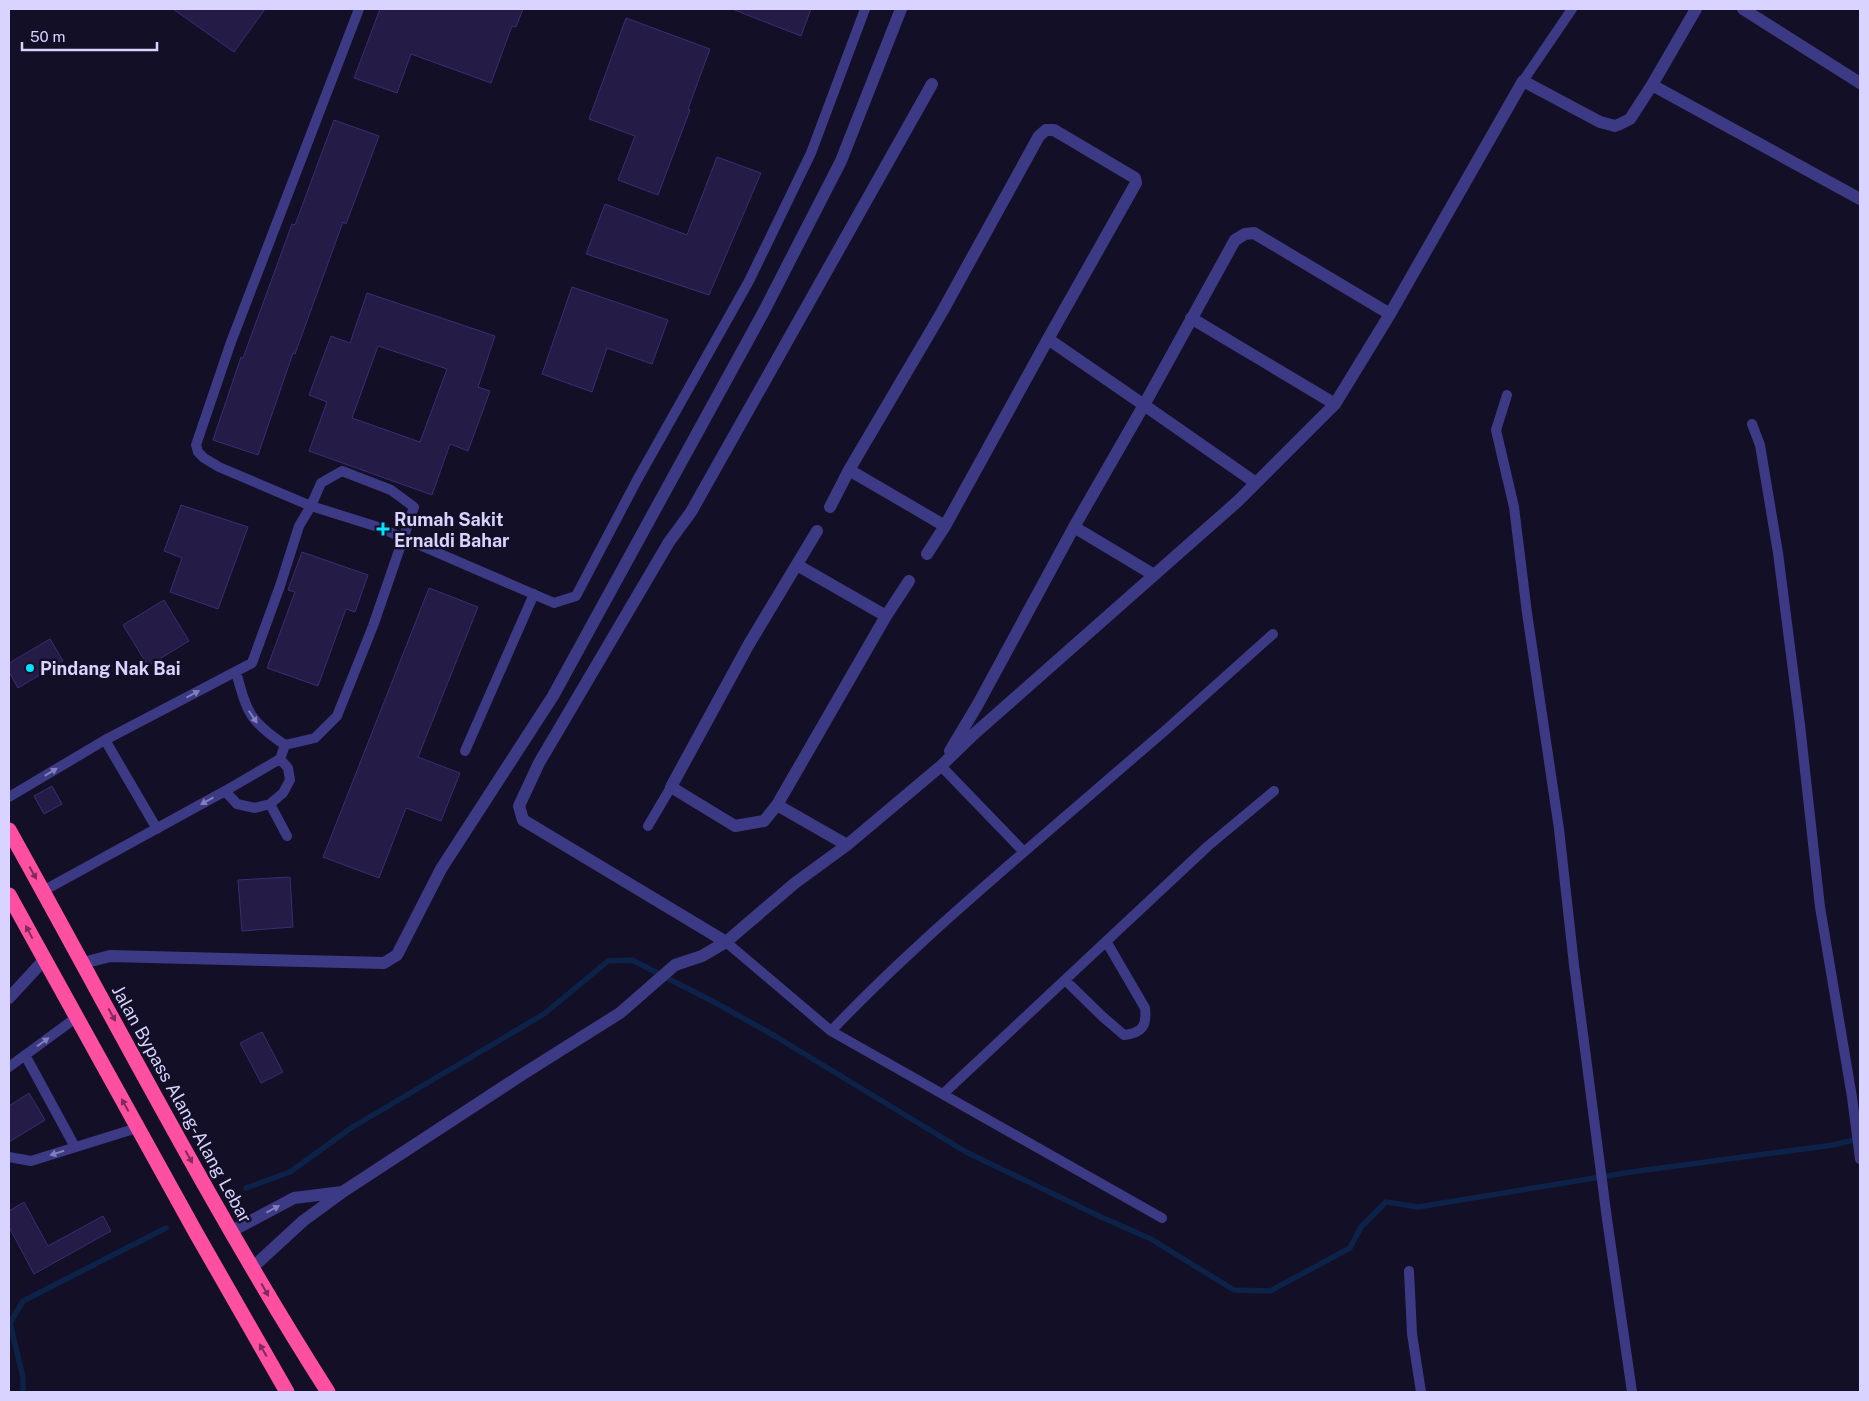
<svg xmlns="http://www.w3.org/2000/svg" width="1869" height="1401" font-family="'Public Sans',sans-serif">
  <rect width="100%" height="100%" fill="#130f26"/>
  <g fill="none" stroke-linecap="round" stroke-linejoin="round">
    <path stroke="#0c2248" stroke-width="5.5" d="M246,1188L290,1172L351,1128L544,1014L608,961L632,960L716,1003L775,1036L966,1152L1099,1216L1151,1239L1234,1290L1270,1291L1350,1248L1361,1227L1386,1202L1418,1207L1631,1172L1833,1145L1858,1139
      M23,1392V1378L10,1323L23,1301L166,1228"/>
  </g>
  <path fill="#241b47" stroke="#3b2d73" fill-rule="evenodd" d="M173,9H265L234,52Z
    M380,9H523L516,27L512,26L491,83L411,54L397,93L354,78Z
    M732,9H811L801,36Z
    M626,18L710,49L688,109L690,110L658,195L618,180L635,136L589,119Z
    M334,120L379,136L346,224L343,222L295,354L293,353L258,455L213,440L241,357L243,358L292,224L295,225Z
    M717,157L761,173L709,295L586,254L605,204L687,235Z
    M572,287L668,320L652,364L607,348L592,392L542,374Z
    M367,293L495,336L478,387L490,391L468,451L450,444L432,495L309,451L327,402L309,395L331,336L350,343ZM378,346L447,369L420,442L352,418Z
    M181,505L248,527L218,609L170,592L182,558L164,551Z
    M302,552L368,575L355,612L346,609L318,686L267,668L295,592L288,590Z
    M429,588L478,607L418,757L460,773L441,821L406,808L379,878L323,857Z
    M164,600L189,641L148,666L123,625Z
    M50,639L63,661L18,688L9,672V663Z
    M52,786L62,804L44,814L34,796Z
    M290,877L293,927L242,931L238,880Z
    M262,1032L283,1072L261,1083L240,1043Z
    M29,1093L45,1120L9,1142V1106Z
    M24,1202L48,1246L103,1216L111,1231L34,1274L9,1227V1211Z"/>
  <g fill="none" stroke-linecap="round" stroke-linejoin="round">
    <path stroke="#3d3a85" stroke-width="10" d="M359,9L231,342L196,445L198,452L204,458L219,467L311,506L378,527L554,603L576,596L637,480L749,281L811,153L865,9
      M1523,81L1572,9
      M1507,395L1496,430L1514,507L1527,613L1559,829L1574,965L1607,1219L1632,1392
      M1752,424L1760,445L1778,553L1800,725L1820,907L1852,1097L1860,1159
      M105,740L157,829
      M465,751L534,594
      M225,791L237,804L255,808L270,804L283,793L290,780L288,768L280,759
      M9,797L105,740L252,663L280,586L299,526L311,506L321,483L342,471L391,490L414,507L373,626L337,716L315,738L285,745
      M270,804L287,836
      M648,826L671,787
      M1024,852L1168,728L1273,634
      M43,891L225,791L280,759L285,745C249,721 247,712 236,672
      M726,942L831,1031C892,967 957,910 1024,852L941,766
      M1065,980L1103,1017L1124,1035C1143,1033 1147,1025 1145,1008L1106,941
      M831,1031L1162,1218
      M25,1055L75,1147
      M9,1067L77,1017
      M943,1094L1208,846L1274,791
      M9,1157L31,1161L137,1128
      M1409,1271L1412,1334L1421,1392"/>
    <path stroke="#3d3a85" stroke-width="12" d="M1743,9L1860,83
      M1652,85L1860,199
      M1390,314L1523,81L1600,122L1615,126L1620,124L1630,119L1652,85L1696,9
      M1191,318L1335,404
      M849,470L945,526
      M830,507L849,470L942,312L1039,136L1046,130H1054L1135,178L1136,183L1048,339
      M1074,527L1154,575
      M927,554L945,526L1048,339L1144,405L1074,527L978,704L950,751
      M797,565L886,616
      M777,805L764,821L735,826L671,787L749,644L817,531
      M847,845L777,805L886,616L909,581
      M726,942L523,820L519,806L539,763L669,542L691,512L932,84
      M83,963L110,956L384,963L397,955L441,869L553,696L763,313L841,161L901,9
      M9,998L44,960
      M230,1232L294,1198L342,1192
      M252,1268L303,1221L344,1191L523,1074L620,1013L675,965L702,956L726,942L795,883L847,845L941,766L974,734L1238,501L1335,404L1390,314L1254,233L1245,234L1235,240L1144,405L1256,483"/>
    <path stroke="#ff4fa3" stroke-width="15" d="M9,830C114,1018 212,1210 328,1392
      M9,895L196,1233L287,1392"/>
  </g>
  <defs><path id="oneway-solid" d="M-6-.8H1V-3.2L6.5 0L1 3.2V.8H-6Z" transform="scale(1.25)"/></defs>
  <g fill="#837fbc">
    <use href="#oneway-solid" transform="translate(193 694) rotate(-28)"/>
    <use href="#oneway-solid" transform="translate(253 717) rotate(56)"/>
    <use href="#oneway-solid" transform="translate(51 772) rotate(-31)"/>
    <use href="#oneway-solid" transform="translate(207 801) rotate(151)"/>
    <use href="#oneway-solid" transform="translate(43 1042) rotate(-36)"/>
    <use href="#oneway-solid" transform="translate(57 1153) rotate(163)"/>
    <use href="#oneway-solid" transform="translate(273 1209) rotate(-28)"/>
  </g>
  <g fill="#7d2c5e">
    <use href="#oneway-solid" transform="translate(33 873) rotate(61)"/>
    <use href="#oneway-solid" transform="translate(29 932) rotate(-118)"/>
    <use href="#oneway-solid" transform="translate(112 1015) rotate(61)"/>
    <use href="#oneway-solid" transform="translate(125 1105) rotate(-119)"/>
    <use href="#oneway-solid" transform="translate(189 1157) rotate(61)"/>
    <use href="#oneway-solid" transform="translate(265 1290) rotate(61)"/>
    <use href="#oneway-solid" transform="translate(263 1350) rotate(-120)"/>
  </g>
  <g fill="#00e5ff" stroke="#130f26" stroke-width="2">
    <path d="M380.5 521.5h5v5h5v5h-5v5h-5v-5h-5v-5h5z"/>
    <circle cx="30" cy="668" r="5"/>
  </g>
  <g text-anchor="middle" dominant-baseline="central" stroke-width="5" stroke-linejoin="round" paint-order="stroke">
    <g font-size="18" font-weight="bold" fill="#d9d4ff" stroke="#130f26" text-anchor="start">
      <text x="394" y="519">Rumah Sakit<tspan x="394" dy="21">Ernaldi Bahar</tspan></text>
      <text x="40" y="668">Pindang Nak Bai</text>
    </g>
    <g font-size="18" fill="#d9d4ff" stroke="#130f26">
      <text transform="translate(182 1104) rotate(61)">Jalan Bypass Alang-Alang Lebar</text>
    </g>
  </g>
  <rect width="1869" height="1401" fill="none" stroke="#d9d4ff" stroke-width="20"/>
  <path d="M22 42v8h135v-8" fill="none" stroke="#d9d4ff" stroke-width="2.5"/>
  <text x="30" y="42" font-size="15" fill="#d9d4ff" stroke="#130f26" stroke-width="4" paint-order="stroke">50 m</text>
</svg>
